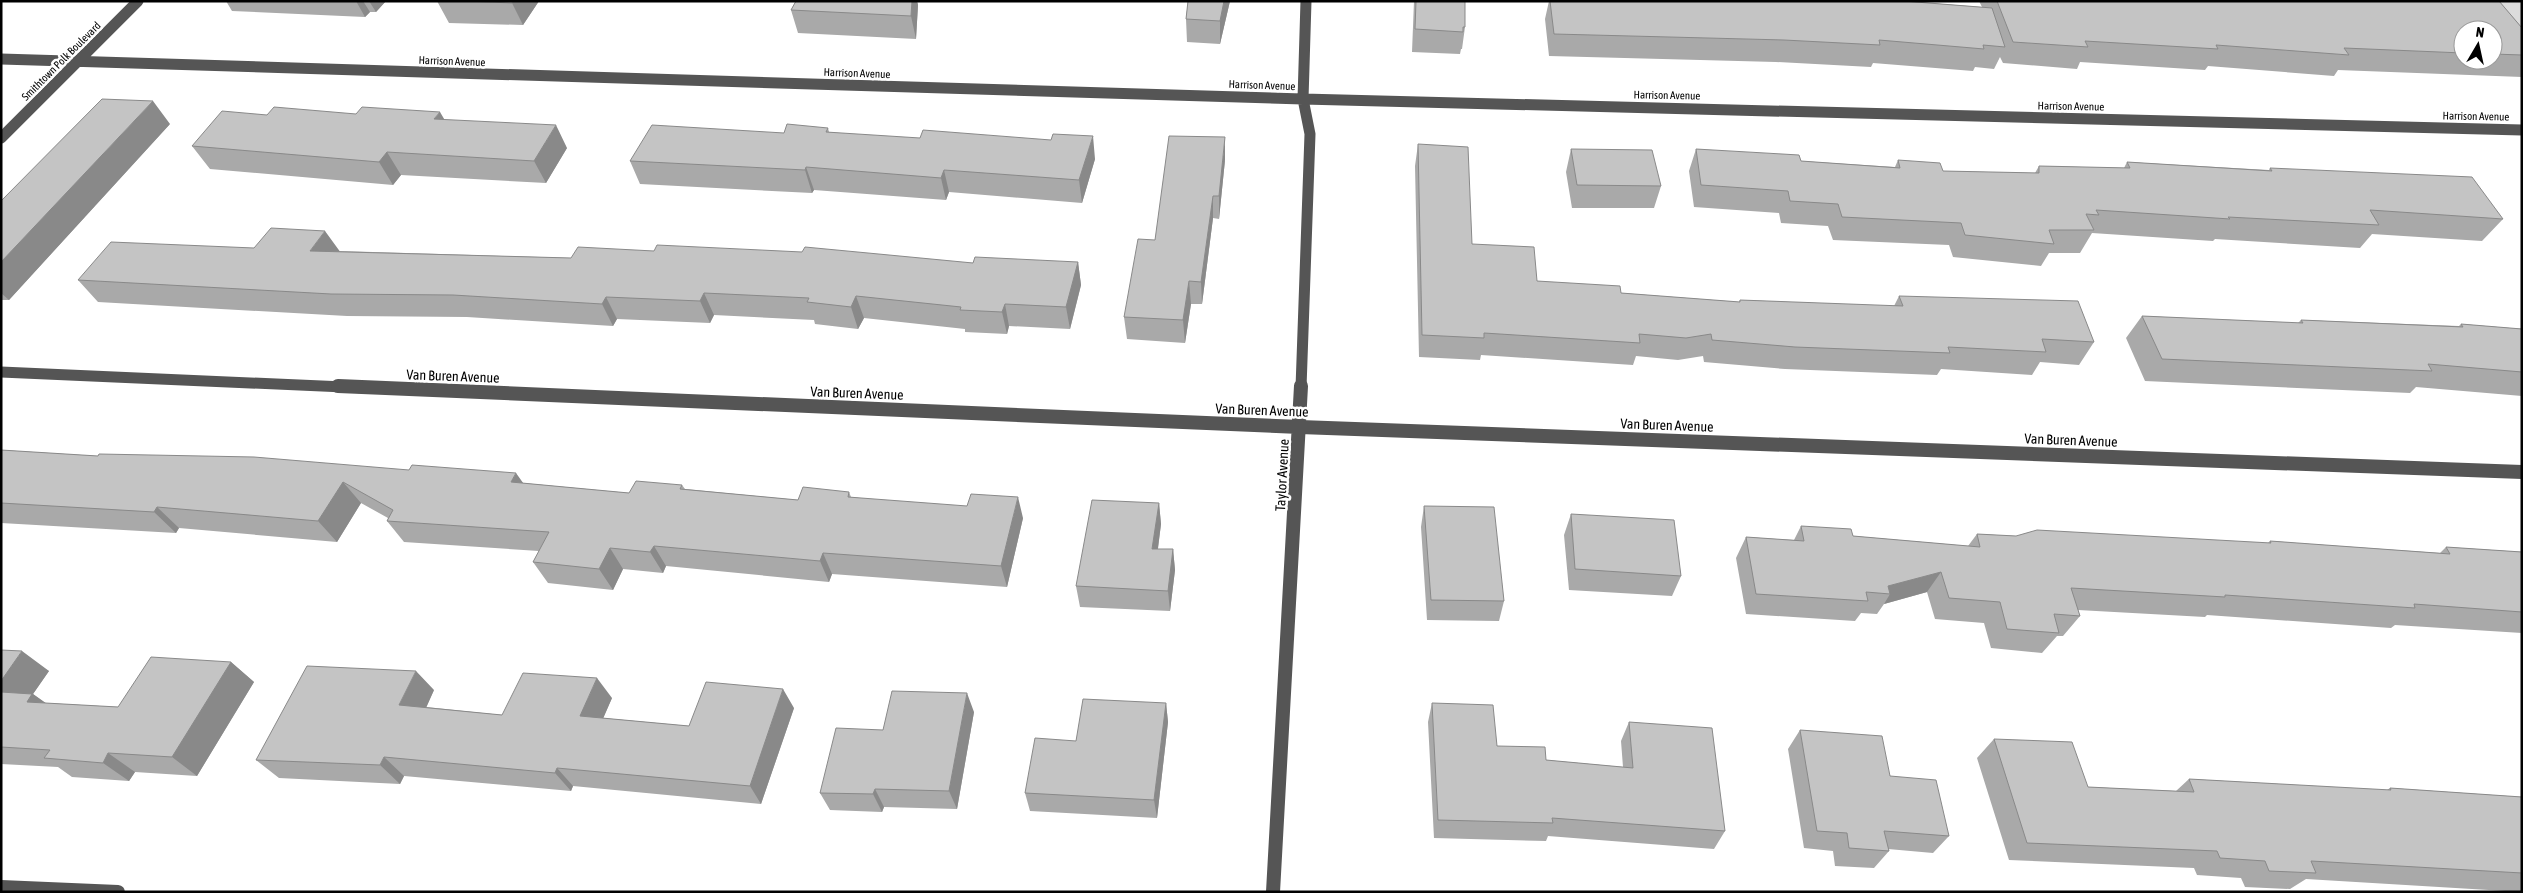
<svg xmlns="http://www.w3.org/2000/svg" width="2523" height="893" font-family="'Asap Condensed',sans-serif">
  <rect width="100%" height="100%" fill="#fff"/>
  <path fill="#dcdcdc" d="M2490,1H2522V38Z"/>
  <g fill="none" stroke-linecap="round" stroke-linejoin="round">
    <path stroke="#555" stroke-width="11" d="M1,59L1303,99L2522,130
      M1,138L138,1
      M1,372L367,388
      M1301,388L1310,134L1303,99L1306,1"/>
    <path stroke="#555" stroke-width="14" d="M338,386L1300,427L2522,472
      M1,887L118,892
      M1273,892L1301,386"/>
  </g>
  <path fill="#a9a9a9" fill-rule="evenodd" d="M226,1H386L376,12H370L365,17L232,11Z
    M437,1H539L523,25L449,23Z
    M796,1H917L918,5L916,39L798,33L791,10Z
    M1188,1H1230L1220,44L1187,42L1186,19Z
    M1414,1H1465V27L1462,49H1461L1460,54L1412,52Z
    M1549,1H1903L1982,7L1979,1H2499L2522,28V77L2338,70L2334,76L2208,66L2205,70L2080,62L2077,69L2003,63L2000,57L1994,69L1975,67L1973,71L1873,63L1871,67L1776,62L1549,56L1545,19ZM2463,30H2493V60H2463Z
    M356,114L444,120L567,148L546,183L401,175L393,185L210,169L192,146L267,115Z
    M170,124L9,300H1V201Z
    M828,128L829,132L1095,159L1082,203L949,192L946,200L814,190L812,193L640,184L630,161L784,133Z
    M1418,144L1472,244L1537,281L1621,293L1739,302L1740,300L1894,306L1899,296L2094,342L2079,365L2040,362L2032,375L1941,369L1937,375L1785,369L1704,362L1703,356L1678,360L1636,356L1633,365L1481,355L1480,360L1419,357L1415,166Z
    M1571,149L1661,186L1654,208H1572L1566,172Z
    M1696,149L1801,161L1895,167L1898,160L1943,171L2035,173L2039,166L2124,168L2127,162L2269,170L2270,168L2503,219L2482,241L2372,234L2360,248L2215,239L2213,241L2092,233L2080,253H2049L2041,266L1953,257L1949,245L1833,240L1828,226L1781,223L1779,213L1694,207L1689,171Z
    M1225,160L1219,219L1213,218L1202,304H1191L1185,343L1127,339L1124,317L1155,240Z
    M254,248L340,251L571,258L654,251L973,263L1078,262L1081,285L1070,329L1009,326L1007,334L965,332V329L864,318L858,329L815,324L814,320L714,315L710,323L617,319L613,326L467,317L347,316L98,302L78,280Z
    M2142,316L2298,323L2301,320L2459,326L2461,324L2522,329V396L2416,387L2410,393L2145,381L2126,338Z
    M1,450L523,483L629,493L682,485L685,489L798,500L849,492L851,497L1023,518L1007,587L832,574L829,582L666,566L663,573L623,569L613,590L548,583L533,562L539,551L404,542L387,521L388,518L361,503L337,542L179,528L176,533L1,523Z
    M1159,503L1161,524L1158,549H1173L1175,570L1170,611L1080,607L1076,586Z
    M1424,506L1504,601L1499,621L1427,620L1421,527Z
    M1571,514L1681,576L1672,596L1569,590L1564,535Z
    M1801,526L1853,536L1968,546L1977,534L2016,536L2268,543L2270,541L2440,553L2446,547L2522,552V633L2395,625L2391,628L2207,615L2205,617L2078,610L2080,616L2063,636H2057L2042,653L1991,648L1984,623L1935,619L1927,592L1884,604L1877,614L1861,613L1855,621L1746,614L1736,558L1746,537L1794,540Z
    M1,650L49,671L33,694L45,703L118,707L231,662L254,682L197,776L135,772L129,781L72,777L58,767L1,764Z
    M434,690L426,707L502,715L612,698L603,718L689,726L794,708L761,804L573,786L571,791L404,776L400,784L279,778L256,760Z
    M1166,703L1168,722L1157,818L1030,811L1025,793L1076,741Z
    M1432,703L1497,746L1546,760L1623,767L1621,741L1629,722L1725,831L1714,849L1548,836L1546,841L1434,838L1428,722Z
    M974,712L957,809L884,807L882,812L830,810L820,793L883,730Z
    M1800,730L1890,776L1949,836L1933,853L1888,849L1889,851L1874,868L1835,866L1833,851L1804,848L1788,749Z
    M1994,739L2088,787L2176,791L2189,779L2387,790L2390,788L2522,797V892L2306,879L2290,889L2245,887L2241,878L2197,875L2194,868L2009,860L1977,758Z"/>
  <path fill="#898989" d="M356,1H363L370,12L365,17Z
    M369,1H386L376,12Z
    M513,1H539L523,25L512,3Z
    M912,1H917L918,5L916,39L911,16Z
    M1224,1H1230L1220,44V21Z
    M153,101L170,124L9,300L1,293V262Z
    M440,112L453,134L434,119Z
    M556,125L567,148L546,183L534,161Z
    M1093,136L1095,159L1082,203L1079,180Z
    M1225,137V160L1219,219V196Z
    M387,152L401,175L393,185L379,162Z
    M806,167L814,190L812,193L805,170Z
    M944,170L949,192L946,200L941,178Z
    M1213,196V218L1202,304L1201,282Z
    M325,231L341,253L310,251Z
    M1078,262L1081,285L1070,329L1066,307Z
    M1189,281L1191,304L1185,343L1183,320Z
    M704,293L714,315L710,323L700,301Z
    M856,296L864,318L858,329L851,307Z
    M606,297L617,319L613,326L602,304Z
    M1005,304L1009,326L1007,334L1002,312Z
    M516,473L531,494L511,482Z
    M343,482L361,503L337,542L318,521Z
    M1018,497L1023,518L1007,587L1001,566Z
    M1159,503L1161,524L1155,570L1152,549Z
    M157,507L179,528L176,533L154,512Z
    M654,546L666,566L663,573L650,552Z
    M610,548L623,569L613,590L599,569Z
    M1173,549L1175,570L1170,611L1168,591Z
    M823,553L832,574L829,582L820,561Z
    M1941,572L1927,592L1884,604L1890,594L1888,586Z
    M22,651L49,671L33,694L60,713L1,696V681Z
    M231,662L254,682L197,776L172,757Z
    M416,671L434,690L419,724L399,705Z
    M597,678L612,698L596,735L580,716Z
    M783,689L794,708L761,804L750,786Z
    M967,693L974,712L957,809L949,791Z
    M1166,703L1168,722L1157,818L1154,800Z
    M108,753L135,772L129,781L103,763Z
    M384,757L404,776L400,784L380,765Z
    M557,768L573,786L571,791L555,773Z
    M875,789L884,807L882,812L873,794Z"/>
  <path fill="#c4c4c4" stroke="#898989" d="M466,1H513L512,3Z
    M796,1H912L911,16L791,10Z
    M1188,1H1224L1220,21L1186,19Z
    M1416,1H1465V27H1463V32L1415,29Z
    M1550,1H1903L1992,8L2005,47L1983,45L1984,49L1879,40L1880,45L1784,40L1554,34Z
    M1997,1H2499L2522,28V55L2493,54V30H2463V53L2344,48L2349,55L2216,45L2218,49L2085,41L2088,47L2013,42Z
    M102,99L153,101L1,262V201Z
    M274,107L356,114L362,107L440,112L434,119L556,125L534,161L387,152L379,162L192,146L222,111L267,115Z
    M787,124L828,128L826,132L920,138L923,130L1051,140L1053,134L1093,136L1079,180L944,170L941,178L806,167L805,170L630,161L652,125L784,133Z
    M1169,136L1225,137L1219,196H1213L1201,282L1189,281L1183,320L1124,317L1138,239L1155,240Z
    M1418,144L1468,147L1472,244L1534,247L1537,281L1620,286L1621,293L1740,302V300L1903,306L1899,296L2078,301L2094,342L2042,339L2046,352L1948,347L1950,353L1795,347L1712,340L1711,334L1686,338L1639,334L1640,343L1484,333V338L1422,335Z
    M1571,149L1652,150L1661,186L1577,185Z
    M1696,149L1799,155L1801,161L1900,168L1898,160L1940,163L1943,171L2039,173V166L2130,168L2127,162L2272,171L2270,168L2472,177L2503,219L2370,210L2379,225L2228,217L2230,219L2096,210L2099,215L2086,214L2094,230H2049L2054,244L1965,235L1961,223L1842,217L1838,204L1790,201L1788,191L1701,185Z
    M271,228L325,231L310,251L571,258L578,247L654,251L657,245L802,252L805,247L973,263L975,257L1078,262L1066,307L1005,304L1002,312L960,310L961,307L856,296L851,307L807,302L809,298L704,293L700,301L606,297L602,304L453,295L331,294L78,280L111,242L254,248Z
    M2142,316L2303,323L2301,320L2463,327L2461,324L2522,329V372L2428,364L2432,371L2162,359Z
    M1,450L98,456L99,454L254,457L409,470L412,465L516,473L511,482L629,493L636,481L682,485L680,489L798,500L803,487L849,492L848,497L967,506L971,494L1018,497L1001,566L823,553L820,561L654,546L650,552L610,548L599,569L533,562L549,532L387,521L393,510L343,482L318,521L157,507L154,512L1,503Z
    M1092,500L1159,503L1152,549H1173L1168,591L1076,586Z
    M1424,506L1494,507L1504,601L1431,600Z
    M1571,514L1674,520L1681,576L1575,569Z
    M1801,526L1851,529L1853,536L1980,547L1977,534L2016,536L2037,530L2271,543L2270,541L2450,554L2446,547L2522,552V612L2414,604L2415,608L2225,595V597L2071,588L2080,616L2054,614L2059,633L2007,629L2000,602L1949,598L1941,572L1888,586L1890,594L1866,592L1868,601L1756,594L1746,537L1804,541Z
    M1,650L22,651L1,681Z
    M151,657L231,662L172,757L108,753L103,763L44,758L50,750L1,747V692L32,694L27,702L118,707Z
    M307,666L416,671L399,705L502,715L523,673L597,678L580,716L689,726L706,682L783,689L750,786L557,768L555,773L384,757L380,765L256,760Z
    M892,691L967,693L949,791L875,789L873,794L820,793L836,728L883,730Z
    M1083,699L1166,703L1154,800L1025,793L1035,738L1076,741Z
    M1432,703L1493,705L1497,746L1545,747L1546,760L1633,768L1629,722L1712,728L1725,831L1552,818L1553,823L1438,820Z
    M1800,730L1882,736L1890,776L1936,780L1949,836L1884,831L1889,851L1849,848L1847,833L1817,831Z
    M1994,739L2072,742L2088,787L2194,792L2189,779L2391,790L2390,788L2522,797V873L2311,861L2316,873L2269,871L2265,861L2220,858L2217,851L2027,843Z"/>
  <g text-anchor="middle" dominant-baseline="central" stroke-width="5" stroke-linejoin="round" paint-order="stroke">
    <g font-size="11" fill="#000" stroke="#fff">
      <text transform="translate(61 61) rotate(-45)">Smithtown Polk Boulevard</text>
      <text transform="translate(452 61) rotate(2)">Harrison Avenue</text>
      <text transform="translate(857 73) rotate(2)">Harrison Avenue</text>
      <text transform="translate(1262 85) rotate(2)">Harrison Avenue</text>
      <text transform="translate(1667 95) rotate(1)">Harrison Avenue</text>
      <text transform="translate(2071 106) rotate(1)">Harrison Avenue</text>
      <text transform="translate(2476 116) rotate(1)">Harrison Avenue</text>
    </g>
    <g font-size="14" fill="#000" stroke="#fff">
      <text transform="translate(453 376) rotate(2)">Van Buren Avenue</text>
      <text transform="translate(857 393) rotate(2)">Van Buren Avenue</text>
      <text transform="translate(1262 410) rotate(2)">Van Buren Avenue</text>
      <text transform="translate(1667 425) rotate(2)">Van Buren Avenue</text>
      <text transform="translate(2071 440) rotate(2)">Van Buren Avenue</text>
      <text transform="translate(1282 475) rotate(-87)">Taylor Avenue</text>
    </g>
  </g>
  <rect width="2523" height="893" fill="none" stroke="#000000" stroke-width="5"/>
  <g transform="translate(2478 45) rotate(9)"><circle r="24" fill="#ffffff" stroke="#999999"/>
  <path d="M0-4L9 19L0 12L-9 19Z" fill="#000000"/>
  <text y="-8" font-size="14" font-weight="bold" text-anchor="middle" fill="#000000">N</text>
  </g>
</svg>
